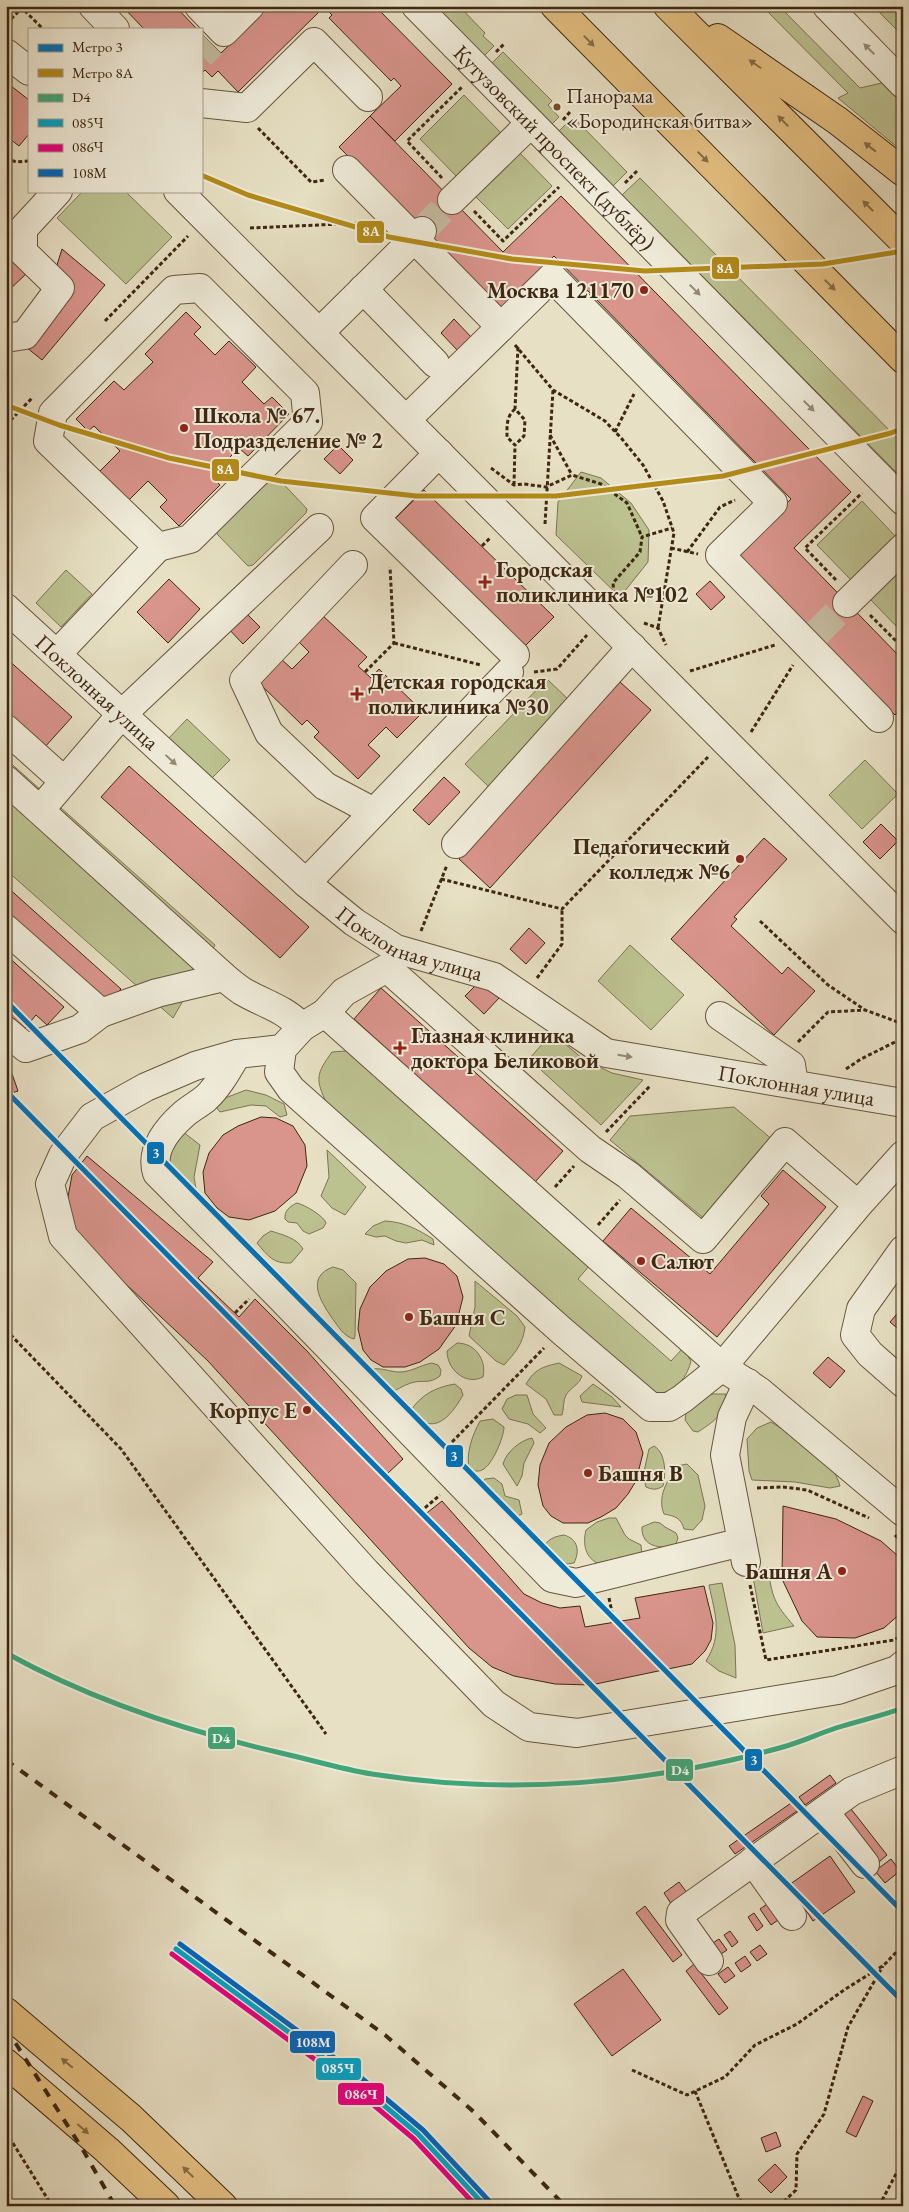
<svg xmlns="http://www.w3.org/2000/svg" width="909" height="2212" font-family="'EB Garamond',serif">
  <rect width="100%" height="100%" fill="#e7e0c4"/>
  <filter id="stains"><feTurbulence type="fractalNoise" baseFrequency=".004" numOctaves="4"/><feColorMatrix values="0 0 0 0 .2 0 0 0 0 .09 0 0 0 0 .02 0 0 0 .5 -.17"/></filter>
  <radialGradient id="worn" r=".72"><stop offset=".6" stop-color="#630" stop-opacity="0"/><stop offset="1" stop-color="#630" stop-opacity=".3"/></radialGradient>
  <path fill="#bcc190" stroke="#7d7450" d="M459,6L485,33L483,36L494,46L484,56L436,7Z
    M762,6H779L860,88L886,82L903,99V152L838,98L848,93Z
    M873,6H903V36Z
    M503,52L552,101L548,105L559,117L552,124L492,63Z
    M464,95L504,136L460,180L420,139Z
    M573,117L627,172L613,186L559,131Z
    M516,149L552,186L508,229L472,193Z
    M640,178L903,444V479L622,195Z
    M83,191H125L172,237L126,284L57,218Z
    M581,472L601,478L631,503L649,530L648,562L620,597L556,535L558,502Z
    M276,476L307,509L306,513L253,565L248,566L217,534L218,529L271,478Z
    M862,501L898,539L854,583L817,545Z
    M903,560V632H902L866,595Z
    M66,570L92,594L61,627L36,603Z
    M547,679L571,702L489,787L465,764Z
    M187,719L230,760L209,781L167,740Z
    M6,759L215,945L173,1018L6,870Z
    M865,760L898,794L862,829L829,795Z
    M630,945L684,995L651,1030L598,981Z
    M552,1033L583,1059L612,1073L643,1080L601,1125L529,1059Z
    M346,1051L590,1265L578,1279L671,1361L683,1348L691,1361C686,1381 673,1393 652,1395L327,1104C315,1079 316,1074 332,1052Z
    M246,1090L266,1095L284,1104L287,1115L280,1117L266,1106L251,1105L220,1112L215,1106L220,1100Z
    M734,1107L774,1141L707,1221L610,1140L630,1116Z
    M178,1128L200,1145L194,1177L196,1189L188,1190L165,1165Z
    M327,1150L366,1187L345,1215L332,1208L321,1196L329,1177Z
    M297,1203C305,1205 324,1216 326,1223L323,1228L309,1234L303,1231L297,1223L288,1222L285,1219C284,1211 290,1206 297,1203Z
    M385,1221C404,1222 417,1229 433,1239L434,1245L422,1240L406,1243L396,1241L385,1236L376,1237L365,1234L373,1226Z
    M271,1231C283,1235 297,1238 303,1249L291,1263C273,1264 268,1256 257,1243L263,1236Z
    M333,1267L343,1270L356,1283L355,1336L354,1339C343,1336 338,1326 332,1318C321,1302 305,1277 333,1267Z
    M475,1281L517,1316L525,1327C523,1344 515,1353 504,1365L496,1361L469,1336L475,1307Z
    M457,1343C475,1343 487,1360 483,1377C465,1386 447,1369 447,1351Z
    M432,1363L438,1365L441,1370L440,1376C428,1385 423,1379 411,1383C403,1385 397,1391 388,1393L365,1373C374,1364 388,1372 400,1372C411,1372 421,1365 432,1363Z
    M559,1363L582,1376C579,1385 571,1387 566,1395C563,1400 564,1409 562,1415H554L546,1399L526,1384C535,1369 542,1367 559,1363Z
    M455,1384L461,1389L463,1395C450,1418 433,1437 410,1412C420,1395 436,1387 455,1384Z
    M593,1384L612,1397L621,1407L582,1402L580,1396Z
    M713,1394H726C723,1416 716,1420 698,1432L693,1431L685,1420L687,1406L703,1396Z
    M516,1395H527L533,1414L546,1428L540,1433L528,1424L509,1419L502,1409L507,1399Z
    M493,1419L504,1427C504,1437 492,1466 482,1470C477,1472 474,1471 469,1469C466,1453 472,1436 480,1421Z
    M771,1422C796,1438 832,1456 840,1486L830,1488L795,1482L752,1480L749,1471L747,1439L757,1428Z
    M532,1438L534,1443L524,1463L522,1476L517,1486L503,1464C506,1452 521,1440 532,1438Z
    M654,1446C666,1453 666,1474 663,1486C657,1490 653,1490 646,1487L643,1476L649,1449Z
    M687,1464L698,1475L705,1506L702,1520L693,1530L684,1529C681,1518 675,1516 664,1514C657,1497 667,1481 677,1466Z
    M494,1478L502,1484L505,1496L519,1500L522,1514L506,1522L479,1488L485,1479Z
    M609,1518H616L625,1535L629,1539L641,1545L642,1556L597,1563C584,1556 583,1542 586,1530L597,1522Z
    M654,1522L660,1523L665,1527L676,1533L678,1538L676,1544C661,1550 641,1547 642,1527Z
    M564,1535C578,1539 580,1551 574,1563L552,1566L541,1555C544,1542 550,1537 564,1535Z
    M768,1568C772,1597 774,1603 794,1626L763,1633L752,1571Z
    M722,1583L735,1645L736,1678L719,1671L706,1661C723,1634 715,1614 709,1585Z"/>
  <path fill="#d9948c" stroke="#3e2711" d="M122,6H175L197,29H144Z
    M263,6H375L452,84L395,141L370,116L401,86L394,78L391,81L329,18L332,15L324,7L238,92L218,71L212,77L205,70L201,74V33L221,53L244,31L242,28Z
    M6,82L29,100V134L19,146L6,136Z
    M370,116L503,252L561,196L851,492L794,548L903,660V707L895,715L736,553L791,499L554,256L499,310L339,147Z
    M62,249L105,285L42,360L26,347L58,277L57,265Z
    M6,251L28,272L6,293Z
    M186,312L201,327L194,334L215,355L229,341L256,367L242,382L264,404L272,397L289,414L248,456L239,448L211,476L220,485L179,526L160,507L167,500L148,481L124,505L95,476L120,451L94,426L88,431L76,419L114,381L124,390L153,362L145,354Z
    M454,319L473,339L459,352L441,333Z
    M338,445L353,460L340,474L324,459Z
    M424,490L554,617L522,649L392,522Z
    M169,579L200,609L168,643L137,612Z
    M710,581L725,597L711,610L696,594Z
    M241,608L260,627L243,644L224,624Z
    M322,615L367,657L358,666L371,678L379,669L423,712L397,738L386,727L368,745L380,756L358,779L314,737L319,732L307,720L302,725L258,682L280,658L292,669L309,652L298,641Z
    M6,658L72,717L44,748L6,715Z
    M620,682L651,710L490,888L459,859Z
    M129,766L309,927L280,958L101,797Z
    M444,777L460,792L429,825L413,810Z
    M881,824L898,841L880,859L863,842Z
    M764,838L787,859L734,917L737,919L731,926L782,974L788,967L815,991L774,1035L671,939Z
    M6,886L121,989L106,1005L6,915Z
    M529,928L545,943L526,964L510,949Z
    M6,955L64,1007L47,1025L36,1015L25,1028L6,1012Z
    M480,981L499,998L484,1014L465,996Z
    M381,988L563,1151L535,1182L354,1019Z
    M9,1065L18,1091L6,1095V1066Z
    M261,1117L276,1118L293,1126L305,1145L307,1166L296,1193L275,1211L249,1220L229,1217L217,1208L205,1193L203,1172L209,1153L223,1135L238,1126Z
    M87,1156L213,1262L198,1278L239,1317L255,1299L307,1351L403,1459L387,1474L423,1516L442,1501L524,1594L542,1603L560,1608L580,1606L585,1627L640,1618L635,1598L704,1586L713,1623L711,1640L705,1651L692,1664L591,1685L555,1684L514,1676L492,1667L469,1648L208,1361L81,1242L73,1226L68,1197L72,1175Z
    M783,1170L826,1207L717,1337L603,1241L631,1208L710,1274L769,1204L761,1196Z
    M425,1258L444,1264L457,1276L463,1297L456,1325L439,1349L420,1362L405,1367H383L371,1360L363,1350L358,1329L360,1309L370,1287L386,1271L408,1259Z
    M903,1307V1333L890,1322Z
    M828,1357L845,1371L830,1388L813,1373Z
    M605,1413L623,1419L636,1432L643,1453L636,1481L628,1494L616,1508L601,1517L588,1523H563L551,1516L543,1506L538,1485L540,1465L549,1443L566,1427L587,1415Z
    M783,1506L836,1519L881,1541L899,1557L903,1563L902,1612L884,1628L855,1638L817,1637L802,1621L782,1579Z
    M830,1775L836,1783L805,1805L799,1797Z
    M794,1801L800,1809L735,1854L729,1846Z
    M851,1809L887,1855L878,1863L842,1816Z
    M830,1856L855,1892L813,1921L789,1885Z
    M891,1859L900,1871L885,1883L875,1871Z
    M679,1882L688,1894L672,1905L664,1893Z
    M770,1902L781,1918L771,1925L760,1909Z
    M645,1906L682,1955L673,1962L636,1913Z
    M754,1913L763,1926L757,1931L748,1917Z
    M730,1931L738,1942L732,1947L724,1935Z
    M719,1939L727,1950L721,1954L713,1943Z
    M760,1945L767,1954L757,1961L750,1952Z
    M745,1956L751,1965L741,1972L735,1963Z
    M694,1964L728,2008L719,2015L686,1971Z
    M728,1967L735,1976L725,1983L718,1974Z
    M623,1969L661,2020L612,2056L574,2004Z
    M863,2096L873,2101L856,2137L846,2132Z
    M776,2132L781,2146L766,2152L761,2138Z
    M775,2164L787,2177L771,2193L758,2180Z"/>
  <g fill="none" stroke-linecap="round" stroke-linejoin="round">
    <path stroke="#c5bba0" stroke-width="28" stroke-dasharray="28 14" stroke-linecap="butt" d="M201,55L212,44
      M422,231L452,200
      M816,634L847,603"/>
    <g stroke="#68553e" stroke-width="30">
      <g id="minor">
        <path d="M93,6L115,29"/>
        <path d="M199,6L224,32L250,6"/>
        <path id="s1" d="M416,6L903,501"/>
        <path d="M827,6L903,84"/>
        <path d="M6,53L29,71"/>
        <path d="M201,103L247,108L314,42L368,97"/>
        <path d="M347,170L501,327"/>
        <path d="M178,191L903,920"/>
        <path d="M452,200L531,123"/>
        <path d="M200,288L305,393L308,422L190,539L158,547L48,441L53,413L174,290Z"/>
        <path d="M363,289L435,363"/>
        <path d="M320,332L422,231"/>
        <path d="M6,338L25,335L60,288L23,252V229L58,191"/>
        <path d="M407,419L552,277L773,503L720,555L879,718"/>
        <path d="M439,453L375,518L515,655"/>
        <path d="M353,565L244,680L269,733L325,786L374,812"/>
        <path d="M847,603L903,548"/>
        <path id="s2" d="M6,608L306,883L354,922L396,949L494,977L606,1053L903,1103"/>
        <path d="M57,654L158,547"/>
        <path d="M6,729L64,781"/>
        <path d="M6,780L224,977C230,982 236,987 242,991C264,1004 284,1008 302,1027"/>
        <path d="M40,810L121,715L319,528"/>
        <path d="M456,844L632,647"/>
        <path d="M306,883L509,672"/>
        <path d="M6,929L101,1013L80,1029L26,1048L6,1031"/>
        <path d="M101,1013L157,993L224,977"/>
        <path d="M325,1013L722,1367L759,1391L903,1512"/>
        <path d="M720,1016L791,1065L794,1084"/>
        <path d="M282,1049L237,1054L195,1066L146,1087L92,1117L63,1155L50,1184L63,1236L366,1572L494,1704L529,1727L577,1733L838,1690L897,1670L903,1665"/>
        <path d="M237,1054C228,1069 219,1086 206,1098C199,1104 191,1108 184,1114C167,1129 150,1150 157,1173L278,1295L552,1578L576,1583L742,1542"/>
        <path d="M858,1205L785,1142L703,1239L628,1175L590,1149L387,968L344,992L325,1013L302,1027L282,1049L279,1072L291,1089L562,1331L651,1407H669L682,1399L722,1367L858,1205L903,1155"/>
        <path d="M903,1250L861,1309L855,1335L870,1354L903,1383"/>
        <path d="M746,1562L725,1455L732,1417L748,1383"/>
        <path d="M824,1811L865,1864"/>
        <path d="M753,1861L792,1916"/>
        <path d="M709,1961L680,1920L681,1913L852,1791L903,1770"/>
      </g>
    </g>
    <g stroke="#3e2711" stroke-width="30">
      <path id="major" d="M555,6L903,359
        M668,6L903,241
        M718,38L838,121L903,172
        M6,2012L131,2118L223,2206
        M6,2063L107,2150L166,2206"/>
    </g>
    <path stroke="#3e2711" stroke-width="3" stroke-dasharray="4 2.5" stroke-linecap="butt" d="M20,6L43,29
      M6,19L9,21L22,8
      M496,52L504,44
      M563,120L570,112
      M258,128L311,182L326,180
      M6,158L16,162L29,161
      M442,178L407,141L462,87
      M625,183L637,171
      M474,211L503,241L559,187
      M250,228L364,223
      M105,321L188,236
      M515,345L553,390L605,421L622,439L643,465L663,501L674,533L658,628
      M515,409C506,417 507,426 507,437L515,445L524,436L525,420L515,409L518,347
      M6,425L32,398
      M615,432L634,394
      M550,435L572,475
      M491,468L514,485L524,484L546,487L572,475L601,484L627,503L642,537
      M514,485L515,445
      M545,524L553,390
      M482,546L491,537
      M671,548L698,554
      M687,552L720,507L735,500
      M836,580L805,548L862,493
      M614,594L613,583L640,552L642,537L672,528
      M870,615L898,643L903,638
      M644,623L658,628L666,645
      M394,643L481,665
      M690,671L775,645
      M365,672L394,643L390,567
      M534,672L557,669L587,635
      M751,732L793,665
      M441,879L562,909L708,757
      M760,921L828,985L865,1010L903,1024
      M421,931L447,865
      M537,978L562,944V909
      M798,1042L828,1012L865,1010
      M846,1069L861,1059L903,1038
      M606,1132L650,1086
      M555,1187L574,1166
      M598,1225L620,1200
      M235,1313L249,1299
      M6,1330L121,1449L326,1734
      M452,1442L544,1348
      M757,1488L783,1487L807,1490L869,1518
      M420,1512L440,1495
      M895,1535L903,1544
      M750,1585L766,1660L894,1640L903,1635
      M609,1598L614,1622
      M632,2070L687,2095L725,2077L755,2045L797,2024L844,1990L884,1965L903,1945
      M695,2091L738,2196L744,2206
      M6,2132L52,2206
      M779,2206L796,2190L797,2154L824,2114L848,2027L883,1966
      M879,2206L903,2161"/>
    <use href="#minor" stroke="#efebd9" stroke-width="28"/>
    <use href="#major" stroke="#e4c082" stroke-width="28"/>
    <path stroke="#3e2711" stroke-width="4" stroke-dasharray="9 9" stroke-linecap="butt" d="M6,1760L385,2035L474,2112L565,2206
      M6,2028L83,2150L115,2206"/>
    <g stroke="#efebd9" stroke-width="9">
      <path id="rail-1" d="M6,1653C93,1701 185,1731 281,1753C312,1760 341,1769 372,1774C509,1796 650,1784 783,1747C801,1742 818,1734 836,1728C858,1721 881,1716 903,1708"/>
    </g>
    <g stroke="#efebd9" stroke-width="9">
      <path id="rail-2" d="M176,1949L355,2081L418,2134L485,2206"/>
    </g>
    <g stroke="#efebd9" stroke-width="9">
      <path id="rail-3" d="M172,1954L351,2086L414,2139L476,2206"/>
    </g>
    <g stroke="#efebd9" stroke-width="9">
      <path id="rail-4" d="M180,1944L359,2076L423,2130L490,2202"/>
    </g>
    <use href="#rail-1" stroke="#3fa679" stroke-width="5"/>
    <use href="#rail-2" stroke="#03a2c5" stroke-width="5"/>
    <use href="#rail-3" stroke="#e5007d" stroke-width="5"/>
    <use href="#rail-4" stroke="#0065bd" stroke-width="5"/>
    <g stroke="#efebd9" stroke-width="9">
      <path id="metro-1" d="M6,1001L903,1912
        M6,1091L903,2002"/>
    </g>
    <g stroke="#efebd9" stroke-width="9">
      <path id="metro-2" d="M201,175L248,195L389,237L512,259L645,271L823,264L903,251
        M6,405L59,425L169,458L281,481L416,496H556L723,476L891,433L903,428"/>
    </g>
    <use href="#metro-1" stroke="#0072ba" stroke-width="5"/>
    <use href="#metro-2" stroke="#b28b18" stroke-width="5"/>
  </g>
  <defs><path id="oneway-solid" d="M-6-.8H1V-3.2L6.5 0L1 3.2V.8H-6Z" transform="scale(1.25)"/></defs>
  <g fill="#896c44">
    <use href="#oneway-solid" transform="translate(589 41) rotate(46)"/>
    <use href="#oneway-solid" transform="translate(755 64) rotate(-145)"/>
    <use href="#oneway-solid" transform="translate(783 121) rotate(-135)"/>
    <use href="#oneway-solid" transform="translate(870 147) rotate(-142)"/>
    <use href="#oneway-solid" transform="translate(703 157) rotate(45)"/>
    <use href="#oneway-solid" transform="translate(868 206) rotate(-135)"/>
    <use href="#oneway-solid" transform="translate(830 285) rotate(45)"/>
    <use href="#oneway-solid" transform="translate(67 2063) rotate(-140)"/>
    <use href="#oneway-solid" transform="translate(83 2129) rotate(41)"/>
    <use href="#oneway-solid" transform="translate(188 2172) rotate(-136)"/>
  </g>
  <g fill="#968975">
    <use href="#oneway-solid" transform="translate(869 49) rotate(-135)"/>
    <use href="#oneway-solid" transform="translate(695 290) rotate(45)"/>
    <use href="#oneway-solid" transform="translate(809 406) rotate(45)"/>
    <use href="#oneway-solid" transform="translate(171 760) rotate(43)"/>
    <use href="#oneway-solid" transform="translate(625 1056) rotate(9)"/>
  </g>
  <circle fill="#7a4b2a" stroke="#efebd9" stroke-width="2" cx="557" cy="107" r="4.5"/>
  <g fill="#8f2418" stroke="#efebd9" stroke-width="2">
    <circle cx="644" cy="290" r="5"/>
    <circle cx="184" cy="428" r="5"/>
    <path d="M482.5 574.5h5v5h5v5h-5v5h-5v-5h-5v-5h5z"/>
    <path d="M354.5 686.5h5v5h5v5h-5v5h-5v-5h-5v-5h5z"/>
    <circle cx="740" cy="859" r="5"/>
    <path d="M397.5 1040.5h5v5h5v5h-5v5h-5v-5h-5v-5h5z"/>
    <circle cx="641" cy="1261" r="5"/>
    <circle cx="409" cy="1317" r="5"/>
    <circle cx="307" cy="1410" r="5"/>
    <circle cx="588" cy="1473" r="5"/>
    <circle cx="842" cy="1571" r="5"/>
  </g>
  <g text-anchor="middle" dominant-baseline="central" stroke-width="4" stroke-linejoin="round" paint-order="stroke">
    <g font-size="21" fill="#3e2711" stroke="#efebd9" text-anchor="start">
      <text x="566" y="95">Панорама<tspan x="566" dy="25">«Бородинская битва»</tspan></text>
    </g>
    <g font-size="22" fill="#3e2711" stroke="#efebd9">
      <text stroke="none"><textPath href="#s1" startOffset="198">Кутузовский проспект (дублёр)</textPath></text>
      <text stroke="none"><textPath href="#s2" startOffset="124">Поклонная улица</textPath></text>
      <text stroke="none"><textPath href="#s2" startOffset="529">Поклонная улица</textPath></text>
      <text stroke="none"><textPath href="#s2" startOffset="949">Поклонная улица</textPath></text>
    </g>
    <g font-size="22" font-weight="bold" fill="#3e2711" stroke="#efebd9" text-anchor="start">
      <text x="634" y="290" text-anchor="end">Москва 121170</text>
      <text x="194" y="415">Школа № 67.<tspan x="194" dy="25">Подразделение № 2</tspan></text>
      <text x="496" y="569">Городская<tspan x="496" dy="25">поликлиника №102</tspan></text>
      <text x="368" y="681">Детская городская<tspan x="368" dy="25">поликлиника №30</tspan></text>
      <text x="730" y="846" text-anchor="end">Педагогический<tspan x="730" dy="25">колледж №6</tspan></text>
      <text x="411" y="1035">Глазная клиника<tspan x="411" dy="25">доктора Беликовой</tspan></text>
      <text x="651" y="1261">Салют</text>
      <text x="419" y="1317">Башня C</text>
      <text x="297" y="1410" text-anchor="end">Корпус E</text>
      <text x="598" y="1473">Башня B</text>
      <text x="832" y="1571" text-anchor="end">Башня А</text>
    </g>
  </g>
  <g stroke="#efebd9" stroke-width="2">
    <rect x="356" y="220" width="29" height="24" rx="5" fill="#b28b18"/>
    <rect x="711" y="256" width="29" height="24" rx="5" fill="#b28b18"/>
    <rect x="211" y="458" width="29" height="24" rx="5" fill="#b28b18"/>
    <rect x="146" y="1141" width="19" height="24" rx="5" fill="#0072ba"/>
    <rect x="445" y="1444" width="19" height="24" rx="5" fill="#0072ba"/>
    <rect x="207" y="1726" width="29" height="24" rx="5" fill="#3fa679"/>
    <rect x="744" y="1748" width="19" height="24" rx="5" fill="#0072ba"/>
    <rect x="665" y="1758" width="29" height="24" rx="5" fill="#3fa679"/>
    <rect x="289" y="2030" width="47" height="24" rx="5" fill="#0065bd"/>
    <rect x="315" y="2057" width="47" height="24" rx="5" fill="#03a2c5"/>
    <rect x="337" y="2082" width="48" height="24" rx="5" fill="#e5007d"/>
  </g>
  <g font-size="14" text-anchor="middle" font-weight="bold" fill="#fff">
    <text x="371" y="236">8А</text>
    <text x="725" y="273">8А</text>
    <text x="225" y="474">8А</text>
    <text x="156" y="1158">3</text>
    <text x="454" y="1461">3</text>
    <text x="221" y="1743">D4</text>
    <text x="754" y="1765">3</text>
    <text x="680" y="1775">D4</text>
    <text x="313" y="2047">108М</text>
    <text x="338" y="2073">085Ч</text>
    <text x="361" y="2099">086Ч</text>
  </g>
  <rect width="909" height="2212" fill="none" stroke="#e7e0c4" stroke-width="25"/>
  <rect x="8" y="8" width="894" height="2197" fill="none" stroke="#3e2711" stroke-width="2.5"/>
  <rect x="12" y="12" width="884" height="2187" fill="none" stroke="#3e2711"/>
  <rect x="28" y="28" width="175" height="165" fill="#efebd9" stroke="#a89d89"/>
  <rect x="38" y="44" width="25" height="8" fill="#0072ba" stroke="#a89d89"/>
  <text x="72" y="52" font-size="15" fill="#3e2711">Метро 3</text>
  <rect x="38" y="69" width="25" height="8" fill="#b28b18" stroke="#a89d89"/>
  <text x="72" y="78" font-size="15" fill="#3e2711">Метро 8А</text>
  <rect x="38" y="94" width="25" height="8" fill="#3fa679" stroke="#a89d89"/>
  <text x="72" y="102" font-size="15" fill="#3e2711">D4</text>
  <rect x="38" y="119" width="25" height="8" fill="#03a2c5" stroke="#a89d89"/>
  <text x="72" y="128" font-size="15" fill="#3e2711">085Ч</text>
  <rect x="38" y="144" width="25" height="8" fill="#e5007d" stroke="#a89d89"/>
  <text x="72" y="152" font-size="15" fill="#3e2711">086Ч</text>
  <rect x="38" y="169" width="25" height="8" fill="#0065bd" stroke="#a89d89"/>
  <text x="72" y="178" font-size="15" fill="#3e2711">108М</text>
  <rect width="100%" height="100%" filter="url(#stains)"/>
  <rect width="100%" height="100%" fill="url(#worn)"/>
</svg>
